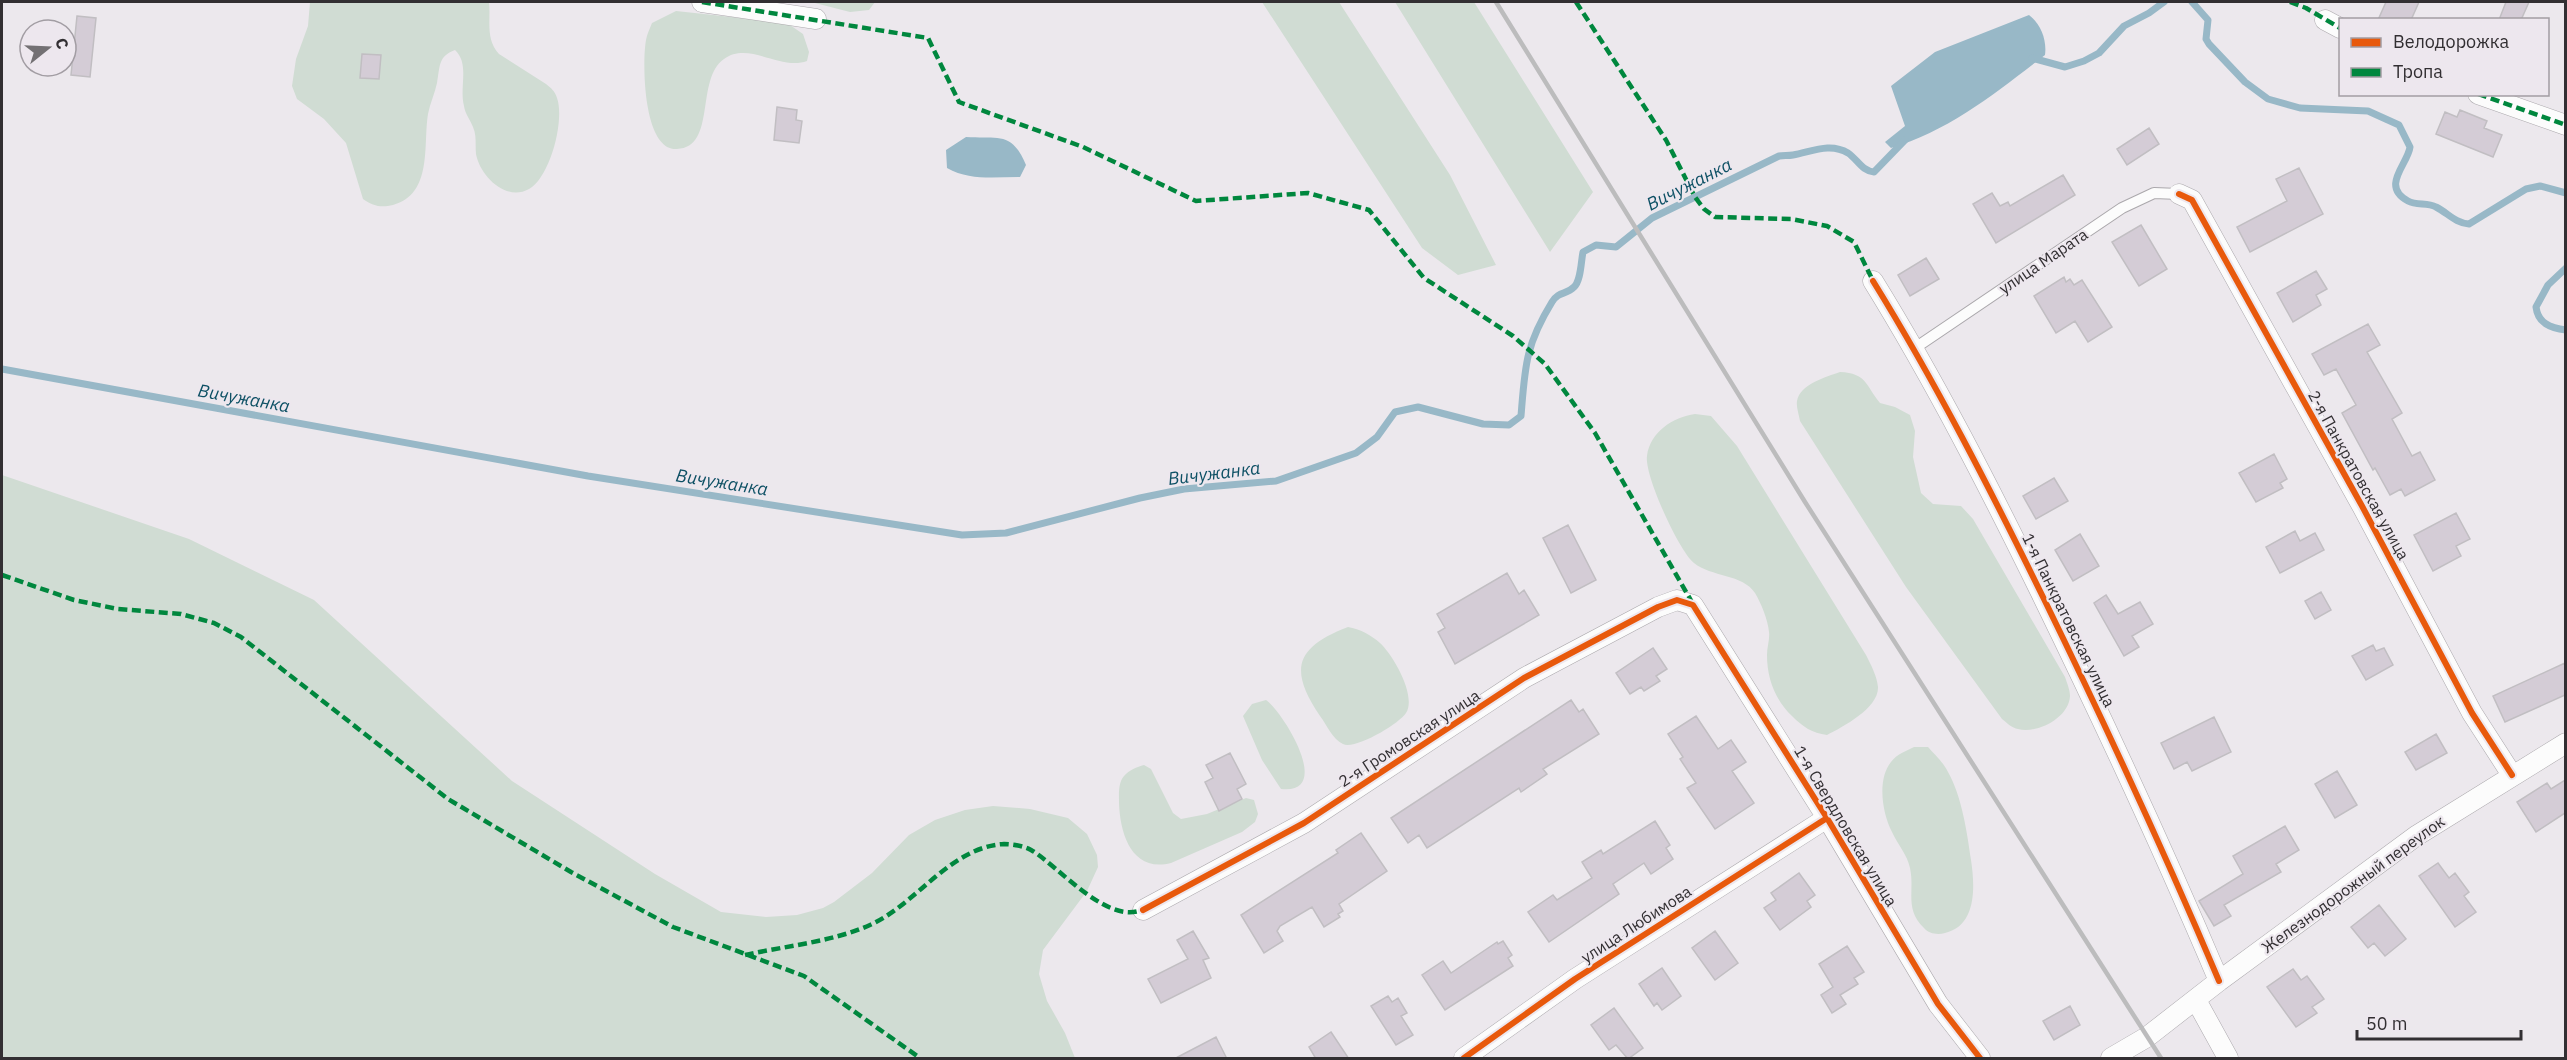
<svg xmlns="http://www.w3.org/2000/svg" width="2567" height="1060" font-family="'IBM Plex Sans',sans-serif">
  <rect width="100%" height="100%" fill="#ece8ed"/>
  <path fill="#d0dcd3" d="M310,2H489C491,20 485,39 499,54L546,84C551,88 555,91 557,98C565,120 550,178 529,189C506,202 480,176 476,154C475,145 477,136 473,127C470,119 465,114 464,106C459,87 470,64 455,50C438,56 440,67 437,83C435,93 430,103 428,114C423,145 433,194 393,205C381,208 373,206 363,199L346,143L324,119L297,99L292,86L296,59L308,26Z
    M811,2H875L869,10L850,12Z
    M1262,2H1339L1450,175L1496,265L1458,275L1422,248Z
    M1395,2H1474L1593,192L1550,252Z
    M676,11L787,23L803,34L809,52L807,61C781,71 749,41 724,59C695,79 717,147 677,149C643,151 642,62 646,40C647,34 650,28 652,23Z
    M1840,372C1867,373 1866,386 1880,403L1895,407L1910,415L1915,431L1913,457L1921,493L1933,504L1961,506L1973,519L2065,677C2067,683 2070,690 2070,696C2069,718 2037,734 2018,729C2012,728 2007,723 2002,719L1906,587L1800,421C1799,415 1796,407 1797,401C1800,384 1826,377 1840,372Z
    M1695,414L1711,416L1737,446L1866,655C1871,665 1877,676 1878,687C1879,708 1843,727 1827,735C1812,733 1803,727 1792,716C1775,700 1767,678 1767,655C1767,647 1770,639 1769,632C1768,620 1761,603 1755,593C1743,574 1711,577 1694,563C1679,551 1644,475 1647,456C1650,432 1673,417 1695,414Z
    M2,475L189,539L314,600L512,781L655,874L721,912L766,917L797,915L823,908L834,902L872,873L909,835L935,820L965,810L993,806L1030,809L1068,818L1087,834L1097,855L1098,867L1087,891L1043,950L1039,974L1047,1001L1065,1033L1075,1058H2Z
    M1348,627C1360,629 1371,635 1380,643C1393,655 1417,696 1406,713C1399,724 1355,750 1343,744C1332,739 1327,725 1320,716C1288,669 1296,647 1348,627Z
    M1266,700C1284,713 1334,795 1281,789L1262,760L1243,716L1252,704Z
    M1914,747H1928C1935,755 1943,762 1948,772C1962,797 1967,832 1971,860C1975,886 1977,926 1945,933C1938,935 1929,934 1924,928C1904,909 1915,891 1910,868C1907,854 1898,845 1892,832C1882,813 1877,779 1891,762C1897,754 1906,751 1914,747Z
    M1144,765L1151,769L1173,813L1181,819L1207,814L1246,798L1254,800L1258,814L1255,822L1242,832L1171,863C1132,873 1120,834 1119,803C1119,794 1118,783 1124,776C1129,770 1137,767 1144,765Z"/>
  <path fill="#98b8c7" d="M2029,15C2041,24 2047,40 2045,55C1997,92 1949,131 1891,148L1885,142L1905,126L1891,86L1935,52Z
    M966,137C998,139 1012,131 1026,165L1020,177C995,177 970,181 947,168L946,150Z"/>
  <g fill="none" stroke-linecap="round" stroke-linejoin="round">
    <path stroke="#98b8c7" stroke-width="7" d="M2192,2L2208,20L2206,39L2209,44L2245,82L2268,99L2300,108L2368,111L2399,125L2410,147C2408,164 2380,186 2408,201C2417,206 2427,202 2436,207C2448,213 2455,223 2469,224L2526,189L2540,186L2566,193
      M2032,58L2065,67L2084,61L2099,53L2124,26L2149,13L2164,2
      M2566,268L2548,285L2536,307C2538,323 2550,328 2566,330
      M2,369L588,476L962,535L1006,533L1140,498L1184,489L1276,481L1356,453L1377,437L1395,412L1418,407L1483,424L1509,425L1521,416C1525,367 1525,346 1552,302C1559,291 1566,295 1574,287C1581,281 1581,261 1583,252L1596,245L1616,247L1652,218L1779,156C1783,155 1788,156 1793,155C1811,152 1830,142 1848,153C1858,160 1862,171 1874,172L1905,140"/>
  </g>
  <path fill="#d4ccd6" stroke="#c1bec2" stroke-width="1.5" d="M2386,2H2419L2411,20H2378Z
    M2506,2H2529L2521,20H2499Z
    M77,16L96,18L90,77L71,75Z
    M362,54L381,55L379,79L360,78Z
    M777,107L797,110L796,120L802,121L799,143L774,140Z
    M2460,110L2487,121L2484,128L2502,135L2493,157L2436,134L2445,112L2457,117Z
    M2149,128L2159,144L2127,165L2117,149Z
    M2299,168L2323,214L2250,252L2237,227L2287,201L2276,179Z
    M2063,175L2075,195L1996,243L1973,204L1992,193L2000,206L2008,202L2010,206Z
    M2141,225L2167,269L2139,286L2112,242Z
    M1926,258L1939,279L1910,296L1898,275Z
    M2316,271L2327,289L2316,295L2321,305L2293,322L2277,293Z
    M2064,277L2066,282L2070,279L2074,285L2082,280L2112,327L2088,342L2075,321L2056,333L2034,296Z
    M2368,324L2380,345L2367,352L2402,413L2392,419L2412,456L2420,452L2435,480L2405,496L2401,489L2390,495L2375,468L2373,470L2342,413L2356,405L2336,369L2324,375L2312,354Z
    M2274,454L2287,479L2280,483L2283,488L2256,502L2239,473Z
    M2054,478L2068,501L2036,519L2023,496Z
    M2456,513L2470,539L2456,546L2461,556L2433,571L2414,535Z
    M1568,525L1596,580L1571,593L1543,538Z
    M2295,531L2300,541L2315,533L2324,550L2280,573L2266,547Z
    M2080,534L2099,566L2073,581L2055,550Z
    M1507,573L1519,594L1524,590L1539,615L1455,664L1438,632L1445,628L1437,614Z
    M2321,592L2331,610L2315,619L2305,601Z
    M2106,595L2118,614L2140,602L2153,624L2132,636L2139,647L2124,656L2094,603Z
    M2373,645L2376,651L2384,648L2393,665L2366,680L2352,656Z
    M1653,648L1667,669L1656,676L1660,681L1644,691L1641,687L1630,694L1616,673Z
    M2565,663V695L2505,722L2493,696Z
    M1571,700L1579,712L1583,709L1599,734L1543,769L1547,774L1521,792L1519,788L1427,848L1419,835L1408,843L1391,818Z
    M1696,716L1718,749L1731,740L1746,762L1732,771L1754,803L1715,829L1687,788L1696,783L1680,759L1683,757L1668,734Z
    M2214,717L2231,752L2192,771L2187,762L2174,769L2161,743Z
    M2436,734L2447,753L2416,770L2405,752Z
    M1230,753L1246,784L1237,789L1242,799L1219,811L1205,782L1213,778L1206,765Z
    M2337,771L2357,805L2335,818L2315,784Z
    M2565,780V813L2536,832L2517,802L2547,783L2551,789Z
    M1655,821L1670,845L1666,848L1673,859L1651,874L1644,863L1613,884L1619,894L1549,942L1528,912L1553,895L1557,900L1592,878L1582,862L1601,850L1603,854Z
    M2285,826L2299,850L2276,864L2281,872L2224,905L2231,916L2214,926L2199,901L2243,874L2233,856Z
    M1361,833L1387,871L1339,904L1343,911L1338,914L1340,917L1324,927L1312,907L1280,926L1277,931L1283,941L1264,953L1241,915L1338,853L1336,850Z
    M2438,863L2449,878L2455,873L2469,892L2464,896L2476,912L2455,927L2419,876Z
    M1799,873L1815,895L1807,901L1811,907L1780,930L1764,908L1776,900L1771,893Z
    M2379,905L2406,939L2385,956L2374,943L2368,948L2351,927Z
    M1193,931L1209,958L1203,960L1211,978L1161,1003L1148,979L1188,959L1177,940Z
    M1715,931L1738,963L1715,980L1692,948Z
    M1503,941L1512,955L1508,958L1513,966L1445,1010L1422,975L1443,961L1451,973L1497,942L1498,944Z
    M1847,946L1864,972L1854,978L1858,984L1840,995L1846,1004L1832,1013L1821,995L1833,987L1819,964Z
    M1662,968L1681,996L1662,1010L1657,1003L1654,1006L1639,984Z
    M2293,969L2301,980L2307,976L2324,999L2312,1007L2317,1013L2296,1027L2267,987Z
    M1388,996L1392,1002L1398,998L1407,1013L1401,1016L1413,1035L1396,1045L1371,1006Z
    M2070,1006L2080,1025L2054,1040L2043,1021Z
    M1614,1008L1643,1048L1628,1059L1616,1045L1609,1050L1591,1025Z
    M1331,1032L1349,1059H1316L1309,1047Z
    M1216,1037L1227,1059H1174Z"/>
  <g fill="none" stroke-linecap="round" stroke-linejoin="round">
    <g stroke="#aba8ac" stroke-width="12">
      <path id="service" d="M1915,348L2122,208L2154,193L2179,194"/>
    </g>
    <g stroke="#aba8ac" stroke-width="21">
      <path id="minor" d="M702,2L816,19
        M2325,20L2340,28
        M2478,94L2566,125
        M2179,194L2192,200L2362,506L2472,713L2512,775
        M1873,281C1936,383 1990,489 2043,597C2105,724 2164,851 2219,981
        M1143,910L1304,823L1524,678L1658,607L1677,600L1693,605L1827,818L1938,1004L1980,1058
        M2196,1000L2228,1058
        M1464,1058L1575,979L1827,818
        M2111,1058L2147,1037L2219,981L2416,836L2566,743"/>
    </g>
    <use href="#service" stroke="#fcfcfc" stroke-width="10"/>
    <use href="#minor" stroke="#fcfcfc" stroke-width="20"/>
    <path stroke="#bcbcbd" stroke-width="4.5" d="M1496,2L1805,502L2161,1058"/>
    <path stroke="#00873e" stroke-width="4.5" stroke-dasharray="9 4.5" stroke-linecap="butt" d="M702,2L928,38L959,102L1083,147L1196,201L1308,193L1369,210L1424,278L1513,336L1545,364L1595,433L1693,604
      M1576,2L1666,140L1695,197L1704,209L1715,217L1791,219L1827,226L1854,242L1875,285
      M2290,2L2306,8L2340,28
      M2478,94L2566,125
      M2,575L74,600L118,609L181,614L214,623L241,637L448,799L571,872L673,927L804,976L920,1058
      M745,955C785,946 832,942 870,925C917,904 950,847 1004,844C1012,844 1024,846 1031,850C1058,865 1111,931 1147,907"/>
    <g stroke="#ede7ee" stroke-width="10">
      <path id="cycleway" d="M2179,194L2192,200L2362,506L2472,713L2512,775
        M1873,281C1936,383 1990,489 2043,597C2105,724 2164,851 2219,981
        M1143,910L1304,823L1524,678L1658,607L1677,600L1693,605L1827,818L1938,1004L1980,1058
        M1464,1058L1575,979L1827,818"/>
    </g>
    <use href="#cycleway" stroke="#e8590c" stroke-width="6"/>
  </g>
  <g text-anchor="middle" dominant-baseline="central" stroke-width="4.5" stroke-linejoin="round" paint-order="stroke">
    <g font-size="16" fill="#322f32" stroke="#ede7ee">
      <text transform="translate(2043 261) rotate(-34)">улица Марата</text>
      <text transform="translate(2359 475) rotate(61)">2-я Панкратовская улица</text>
      <text transform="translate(2069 620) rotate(64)">1-я Панкратовская улица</text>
      <text transform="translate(1409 738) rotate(-33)">2-я Громовская улица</text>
      <text transform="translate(1846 826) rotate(59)">1-я Свердловская улица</text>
      <text transform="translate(2353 884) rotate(-36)">Железнодорожный переулок</text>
      <text transform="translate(1636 924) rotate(-33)">улица Любимова</text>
    </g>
    <g font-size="18" font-style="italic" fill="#0d5064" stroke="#ede7ee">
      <text transform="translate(1689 184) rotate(-27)">Вичужанка</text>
      <text transform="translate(244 398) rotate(10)">Вичужанка</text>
      <text transform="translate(1214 473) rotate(-7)">Вичужанка</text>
      <text transform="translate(722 482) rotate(9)">Вичужанка</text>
    </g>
  </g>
  <rect width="2567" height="1060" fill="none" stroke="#322f32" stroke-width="6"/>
  <rect x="2339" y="18" width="210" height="78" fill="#ede7ee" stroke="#a29da3" stroke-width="1.5"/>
  <rect x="2351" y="38" width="30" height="9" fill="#e8590c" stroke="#a29da3" stroke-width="1.5"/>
  <text x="2393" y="48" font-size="18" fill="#322f32">Велодорожка</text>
  <rect x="2351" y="68" width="30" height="9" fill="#00873e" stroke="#a29da3" stroke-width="1.5"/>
  <text x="2393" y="78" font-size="18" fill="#322f32">Тропа</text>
  <g transform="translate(48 48) rotate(72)"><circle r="28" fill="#ede7ee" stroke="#a29da3" stroke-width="1.5"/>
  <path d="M0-4.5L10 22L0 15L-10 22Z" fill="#737073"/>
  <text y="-9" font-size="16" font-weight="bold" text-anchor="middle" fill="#322f32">С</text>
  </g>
  <path d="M2357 1030v9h164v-9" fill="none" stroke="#322f32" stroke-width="3"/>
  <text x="2366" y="1030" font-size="18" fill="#322f32" stroke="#ede7ee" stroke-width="4.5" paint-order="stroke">50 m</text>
</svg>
